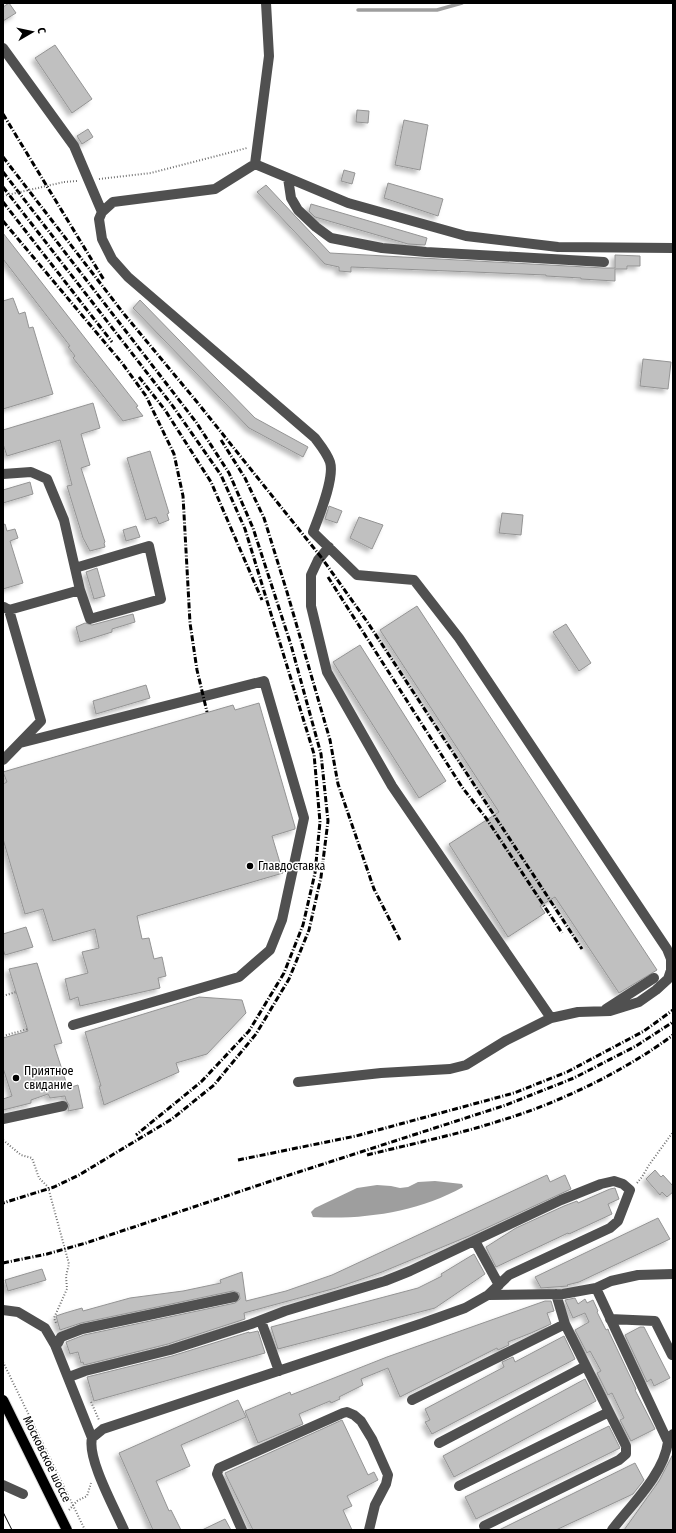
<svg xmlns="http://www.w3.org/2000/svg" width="676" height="1533" font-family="'Fira Sans Condensed',sans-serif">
  <defs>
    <filter id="shadow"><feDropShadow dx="-3.5" dy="3.5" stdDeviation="2" flood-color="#0004"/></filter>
  </defs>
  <rect width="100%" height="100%" fill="#fff"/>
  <path fill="#9e9e9e" d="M435,1181L462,1184L463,1187C418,1212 364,1220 313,1217L311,1212L315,1208L357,1188L377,1185L391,1186L400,1188L408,1187L418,1182Z"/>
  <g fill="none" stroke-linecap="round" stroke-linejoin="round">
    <path stroke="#9e9e9e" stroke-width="3.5" d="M358,10H437L462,3"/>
  </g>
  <path fill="#c0c0c0" stroke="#949494" filter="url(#shadow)" d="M9,3L16,13L3,21V7Z
    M55,45L92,99L72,113L35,58Z
    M357,110L369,111L368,123L356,122Z
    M404,120L428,125L420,170L395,165Z
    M88,129L93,137L82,144L77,136Z
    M344,170L355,173L352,184L341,181Z
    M388,183L443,199L438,216L384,198Z
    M266,185L330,253L604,268H615V255L640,256V266H627V269H615V281L581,279V278L546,276V275L351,267V272L339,271V267L325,264L257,192Z
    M311,204L427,238L425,245L408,244L315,217L309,211Z
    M3,233L138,406L136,407L143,416L123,421L73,358L75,356L68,347L70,346L3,259Z
    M13,298L19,314L25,312L29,328L33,327L53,394L3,409V301Z
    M140,300L255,418L308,447L303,457L249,428L133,308Z
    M643,359L671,362L668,389L640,386Z
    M93,403L100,428L81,434L90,465L81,468L105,542L104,543L105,547L90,551L83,538L67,486L72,485L60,440L7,456L3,444V430Z
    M150,451L169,513L167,514L169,520L159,524L156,517L146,520L127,458Z
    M30,482L33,494L3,503V490Z
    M329,506L342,511L337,523L325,519Z
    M502,513L523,515L521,535L499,533Z
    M359,517L383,525L372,549L350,538Z
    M5,524L7,531L15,529L18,538L10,541L23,583L3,589V525Z
    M136,526L140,537L126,541L123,530Z
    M97,568L105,596L94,599L86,572Z
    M417,606L657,970L619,993L555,897L540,906L545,913L508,937L449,844L499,812L380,630Z
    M133,614L135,622L112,629V632L80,642L76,627L85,623L92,625Z
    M566,624L591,663L579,671L553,632Z
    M360,645L446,781L419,798L333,662Z
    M146,685L150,698L96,714L93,701Z
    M259,703L295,827V829L272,836L283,873L137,916L142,939L149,938L154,959L162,957L166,976L158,978L160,988L80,1006L78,997L70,1000L65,979L88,973L82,952L99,948L95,929L53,941L43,909L25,914L3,839V784L7,782L3,772L233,705L235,710Z
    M26,927L33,947L5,955L3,949V934Z
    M37,963L62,1043L54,1045L68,1088L78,1085L83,1108L68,1111L69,1105L66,1100L65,1096L50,1098L48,1094L31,1100V1103L3,1110V1099L12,1096L3,1068V1038L28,1031L9,969Z
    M199,997L242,1000L246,1013L207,1054L176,1063L179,1072L104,1105L99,1086H101L85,1032Z
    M655,1170L661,1177L663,1175L673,1186V1192L667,1197L662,1192L660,1195L646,1179Z
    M547,1175L550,1182L565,1175L571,1189L469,1236L382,1272L336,1288L244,1313L245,1319L168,1344L84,1365L83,1362L81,1363L78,1352L70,1354L66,1342L84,1335L235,1303L240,1299L239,1293L233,1291L81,1323L60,1330L56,1316L65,1313L82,1308L83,1311L130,1298L183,1291L221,1283L220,1280L242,1272L246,1301L286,1291L332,1275Z
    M615,1188L619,1199L608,1204L612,1214L569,1234L568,1233L496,1267L486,1247L516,1228L564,1206L577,1201L578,1203L610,1189Z
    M658,1218L670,1239L579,1282L567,1285L568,1286L541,1288L535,1277Z
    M474,1254L485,1274L435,1308L278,1349L271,1327L418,1288L442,1276L441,1274Z
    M42,1269L46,1280L8,1291L5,1280Z
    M575,1298L578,1304L585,1299L587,1303L593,1300L598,1311L597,1312L606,1330L608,1329L609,1332L636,1389L635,1390L655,1429L631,1441L620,1420L624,1418L612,1393L608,1395L597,1373L601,1371L590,1351L587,1353L575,1330L589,1322L585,1313L573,1318L565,1300Z
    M545,1301H551L554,1311L547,1313L551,1324L531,1333L508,1342L509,1345L498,1350L497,1348L400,1397L388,1368L361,1379L363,1385L339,1397L340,1399L331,1403L330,1401L299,1414L303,1424L258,1443L245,1411L290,1392L291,1395L387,1357Z
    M640,1327H644L670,1378L654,1386L651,1379L647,1382L625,1335Z
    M258,1331L265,1353L94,1401L87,1377L172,1356L249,1332V1333Z
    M564,1336L575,1359L432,1434L425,1422L430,1420L425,1409L504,1367L502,1362L513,1357L515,1362Z
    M585,1379L596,1401L454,1477L443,1456Z
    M238,1400L246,1417L181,1445L190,1466L156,1481L169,1511L171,1510L181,1530H153L119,1453Z
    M342,1420L368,1475L374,1472L378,1480L347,1496L352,1506L343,1510L352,1530H253L225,1473Z
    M609,1426L620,1448L476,1519L465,1497Z
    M673,1454V1530H624L659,1481Z
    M635,1463L644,1480L633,1494L556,1530H499Z
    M225,1519L231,1530H202Z"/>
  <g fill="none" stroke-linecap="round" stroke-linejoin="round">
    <path stroke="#727272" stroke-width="2" stroke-dasharray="1 2" stroke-linecap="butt" d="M99,179L151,173L247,148
      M64,182L77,181
      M3,954H5
      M3,996L16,992
      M3,1036L28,1029
      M3,1140L21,1155L32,1158L39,1178L48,1187L69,1264L66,1276L67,1289L54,1318L56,1323
      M637,1183L642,1177L649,1165L673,1132
      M91,1402L99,1420
      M69,1510L77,1501L87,1496L91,1483"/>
    <path stroke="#505050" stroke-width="10" d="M266,3L269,56L255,164L348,203L466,236L558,247L673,248
      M3,48L74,146L102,212
      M255,164L215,189L113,202L102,212L99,219L102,239L112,259L128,277L315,438C321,446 327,453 330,462C335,478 319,516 313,532L357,575L414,580L459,638L667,949L671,959V970L668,979L656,990L639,1002L610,1011L578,1012L551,1018L505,1041L466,1065L450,1069L381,1073L298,1082
      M288,178L291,198L298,210L316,227L331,238L382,248L426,252L604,262
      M3,474L31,472L47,479L64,520L80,590L9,610
      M329,547L318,560L311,575V606L327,672L392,786L551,1018
      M75,568L149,546L161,599L90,619L80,590
      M20,743L264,681L304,818L282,920L270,950L239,977L73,1025
      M3,760L41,721L9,610L4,607
      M606,1009L654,978
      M3,1119L63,1106
      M475,1241L499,1285
      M596,1288L668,1442L673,1434
      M3,1310L18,1312L45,1328L55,1345L92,1438
      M610,1319L655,1321L672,1355
      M261,1321L279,1371
      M55,1345L58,1343L61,1337L82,1329L234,1297
      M69,1377L85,1371L170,1350L251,1324L285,1311L385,1281L410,1271L561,1200L601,1184L614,1181L623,1184L630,1190L618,1221L610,1228L509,1275L488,1295
      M412,1400L565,1324
      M439,1443L586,1366
      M3,1485L23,1494
      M459,1486L609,1412
      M484,1526L619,1460L626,1454V1446L565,1324L556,1294
      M124,1530C115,1509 87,1459 92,1438L103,1429L423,1323L465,1308L488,1295L563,1294L596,1288L611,1281L638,1275L673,1274
      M242,1530L217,1474L219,1468L343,1413L347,1412L354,1415L361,1421L372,1439L388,1475L386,1484L375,1505L369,1530
      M612,1530C631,1505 664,1474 668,1442"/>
    <path stroke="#000" stroke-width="1" d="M3,1512L12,1530
      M3,1529V1530"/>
    <path stroke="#000" stroke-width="3" stroke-dasharray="6 2 1 2" stroke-linecap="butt" d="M3,114L104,280
      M3,157L124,314L197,402L321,557L366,620L582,949
      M3,172L196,422L229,473L253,528L291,645L321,754L328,821L321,877L309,930L289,979L256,1034L214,1085L172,1119L79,1175L54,1187L3,1203
      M3,187L172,405L221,475L245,529L314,754L320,822L315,873L303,925L284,973L249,1031L201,1082L136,1135
      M3,202L112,342
      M3,221L122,363L146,396L174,454L183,496L190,623L197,670L207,712
      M139,377L165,410L211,482L262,600
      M221,440L245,478L264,518L287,592L330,740L338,784L374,889L400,940
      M328,577L462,787L486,818L562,933
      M367,1155C411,1144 456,1135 499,1121C557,1104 625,1071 673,1035
      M238,1160L356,1136L514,1093L567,1072L644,1031L673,1010
      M3,1263L47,1254L86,1243L277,1179L506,1105L574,1078L636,1046L673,1022"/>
    <g stroke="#dbdbdb" stroke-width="12" stroke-linecap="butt">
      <path id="major-bridge" d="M3,1400L67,1530"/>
    </g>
    <path stroke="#727272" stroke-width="2" stroke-dasharray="1 2" stroke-linecap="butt" d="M3,196L64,182
      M3,1362L85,1530"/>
    <use href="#major-bridge" stroke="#000" stroke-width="10"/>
  </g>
  <g fill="#000" stroke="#fff" stroke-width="1.5">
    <circle cx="250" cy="866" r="4"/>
    <circle cx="16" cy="1078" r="4"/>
  </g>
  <g text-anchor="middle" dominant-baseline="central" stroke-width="3" stroke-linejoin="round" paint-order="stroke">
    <g font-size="12" fill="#000" stroke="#fff" text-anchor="start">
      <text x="258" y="866">Главдоставка</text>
      <text x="24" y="1071">Приятное<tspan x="24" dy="14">свидание</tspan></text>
    </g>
    <g font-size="12" fill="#000" stroke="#fff">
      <text transform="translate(47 1459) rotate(64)">Московское шоссе</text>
    </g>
  </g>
  <rect width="676" height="1533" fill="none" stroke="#000000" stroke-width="8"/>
  <g transform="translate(32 32) rotate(81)" stroke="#ffffff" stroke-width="3" paint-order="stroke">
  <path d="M0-3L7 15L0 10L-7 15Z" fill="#000000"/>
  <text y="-6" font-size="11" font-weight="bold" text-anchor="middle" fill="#000000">С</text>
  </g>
</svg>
